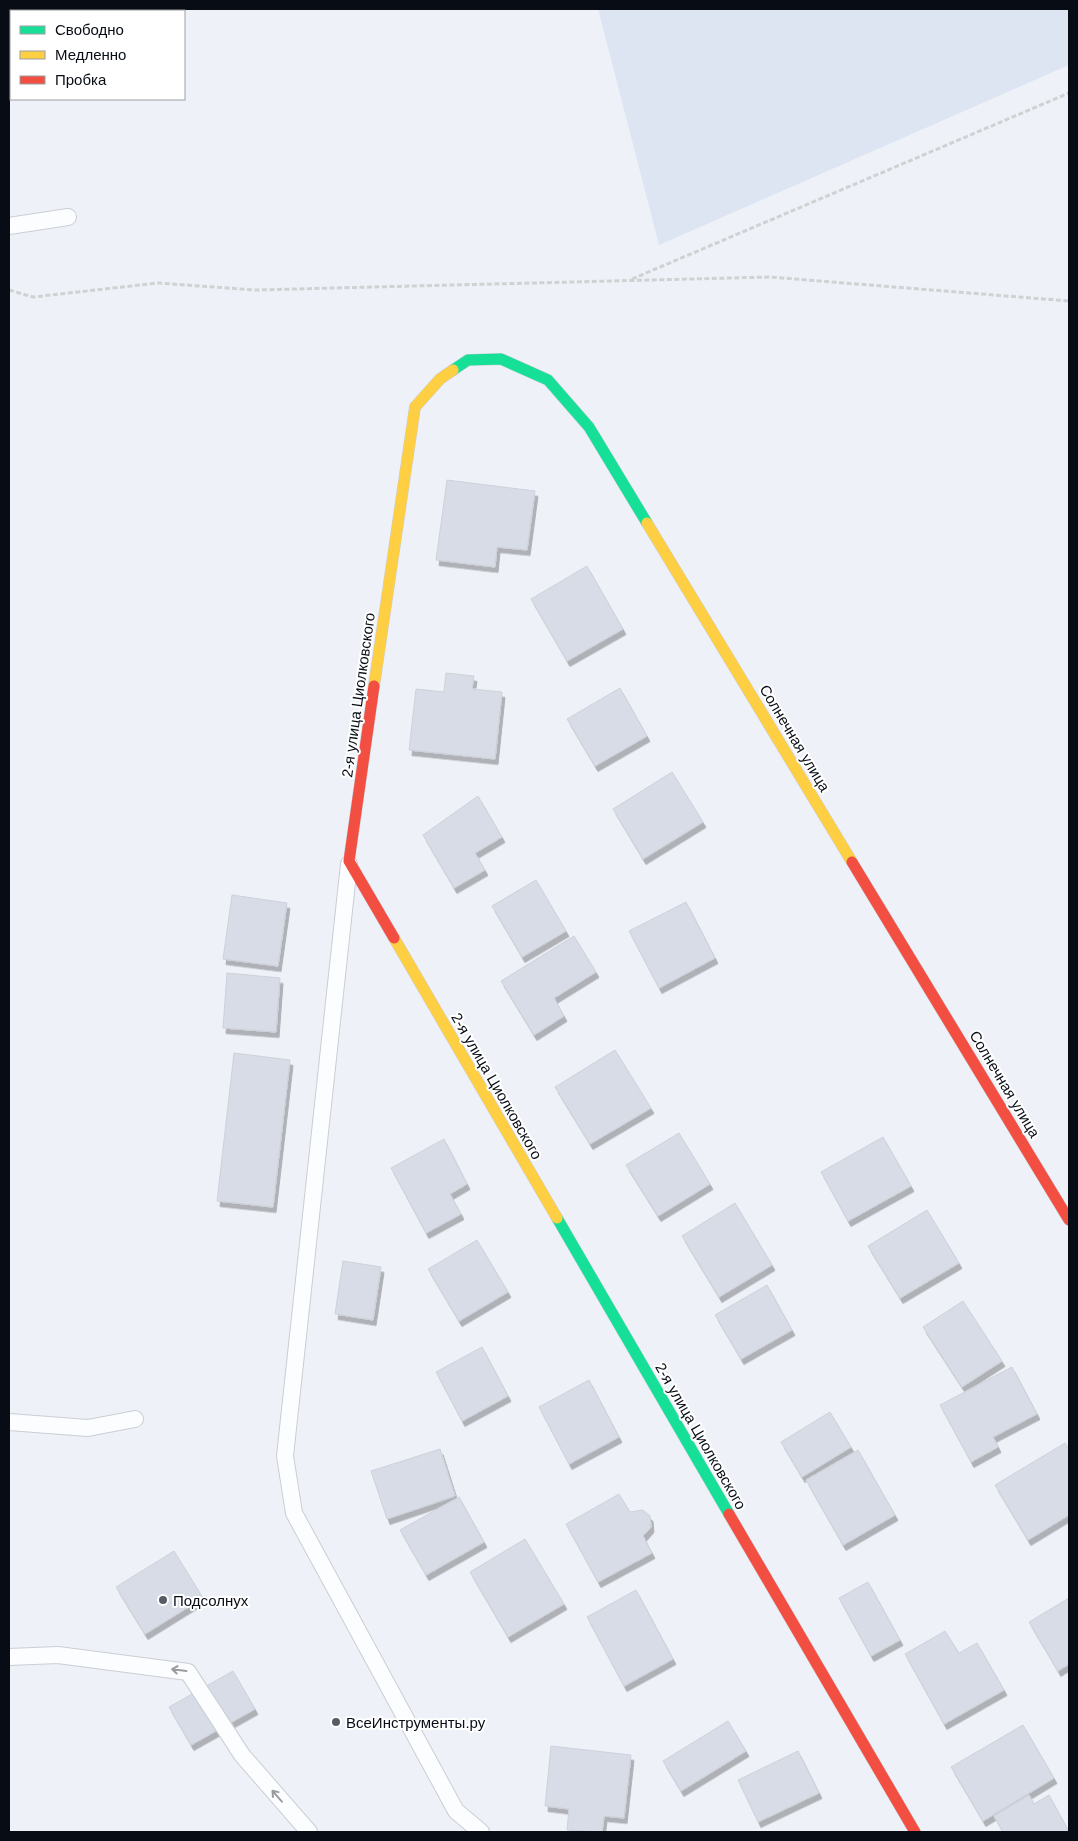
<svg xmlns="http://www.w3.org/2000/svg" width="1078" height="1841" font-family="Helvetica,sans-serif">
  <defs>
    <filter id="shadow"><feDropShadow dx="3" dy="5.5" stdDeviation="0" flood-color="#0004"/></filter>
  </defs>
  <rect width="100%" height="100%" fill="#eef2f8"/>
  <path fill="#dde5f2" d="M598,9H1069V65L659,245Z"/>
  <path fill="#d7dce7" stroke="#cdd1d9" filter="url(#shadow)" d="M447,480L535,491L527,550L497,547L495,567L436,560Z
    M587,566L623,629L567,661L531,599Z
    M446,673L474,676L472,689L502,692L495,759L409,750L416,689L444,692Z
    M620,688L647,736L595,766L567,719Z
    M672,772L703,822L643,859L613,809Z
    M478,796L502,837L475,853L485,870L454,888L423,835Z
    M536,880L566,931L522,957L492,906Z
    M232,895L287,903L278,966L223,959Z
    M686,902L715,958L659,988L629,931Z
    M574,936L596,972L554,998L564,1016L534,1035L501,981Z
    M227,973L280,978L276,1032L223,1028Z
    M615,1050L651,1108L590,1144L555,1087Z
    M234,1053L290,1060L273,1207L217,1201Z
    M679,1133L710,1184L658,1216L626,1165Z
    M883,1137L911,1186L848,1221L821,1172Z
    M444,1139L467,1184L450,1194L461,1214L426,1233L391,1168Z
    M735,1203L772,1265L719,1297L682,1236Z
    M927,1210L959,1263L900,1298L868,1246Z
    M477,1240L508,1292L459,1321L428,1269Z
    M343,1261L381,1267L373,1320L335,1314Z
    M767,1285L792,1330L741,1359L715,1315Z
    M963,1301L1002,1361L962,1387L923,1327Z
    M482,1347L508,1396L462,1421L436,1372Z
    M1012,1367L1037,1414L993,1437L998,1447L971,1462L940,1405Z
    M589,1380L619,1437L569,1464L539,1407Z
    M830,1412L851,1447L802,1477L781,1442Z
    M1065,1443L1069,1449V1515L1028,1540L995,1485Z
    M440,1449L455,1496L387,1519L371,1471Z
    M858,1450L895,1515L843,1545L806,1480Z
    M619,1494L630,1512L643,1510L650,1516L651,1527L643,1536L652,1553L598,1582L566,1524Z
    M459,1497L484,1542L426,1575L400,1530Z
    M525,1539L564,1604L508,1637L470,1572Z
    M174,1551L203,1598L145,1634L116,1587Z
    M868,1582L900,1640L871,1656L839,1598Z
    M636,1590L673,1659L624,1686L587,1617Z
    M1069,1598V1664L1058,1671L1029,1622Z
    M945,1631L959,1653L977,1643L1004,1690L944,1724L905,1654Z
    M233,1671L255,1709L191,1745L169,1707Z
    M728,1721L746,1751L681,1791L663,1761Z
    M1023,1725L1054,1778L983,1821L951,1767Z
    M551,1746L631,1755L624,1818L604,1816L602,1832L567,1830L569,1809L545,1806Z
    M798,1751L819,1793L758,1822L738,1780Z
    M1029,1795L1034,1804L1049,1795L1069,1832H1003L994,1816Z"/>
  <g fill="none" stroke-linecap="round" stroke-linejoin="round">
    <g stroke="#caced5" stroke-width="18">
      <path id="lane" d="M9,226L68,217
        M349,864L285,1456L294,1513L456,1811L481,1832
        M9,1422L88,1428L135,1419
        M9,1657L58,1655L188,1672L242,1755L309,1832"/>
    </g>
    <g stroke="#caced5" stroke-width="12">
      <path id="fast" d="M453,370L468,360L501,359L548,380L589,427L647,523
        M557,1218L729,1514"/>
    </g>
    <g stroke="#caced5" stroke-width="12">
      <path id="slow" d="M647,523L852,862
        M374,686L415,407L440,379L453,370
        M394,938L557,1218"/>
    </g>
    <g stroke="#caced5" stroke-width="12">
      <path id="jam" d="M374,686L349,861L394,938
        M852,862L1069,1220
        M729,1514L915,1832"/>
    </g>
    <path stroke="#d0d1d3" stroke-width="3" stroke-dasharray="5 2.5" stroke-linecap="butt" d="M632,279L1069,93
      M9,290L33,297L158,283L255,290L770,277L1069,301"/>
    <use href="#lane" stroke="#fcfdfe" stroke-width="16"/>
    <use href="#fast" stroke="#16e098" stroke-width="11"/>
    <use href="#slow" stroke="#ffcf43" stroke-width="11"/>
    <use href="#jam" stroke="#f24e42" stroke-width="11"/>
  </g>
  <defs><path id="oneway-shaft" d="M-6 0H5M1.5-3L5.5 0L1.5 3" fill="none" stroke-width="1.6" stroke-linecap="round" stroke-linejoin="round" transform="scale(1.25)"/></defs>
  <g stroke="#9a9da0">
    <use href="#oneway-shaft" transform="translate(179 1670) rotate(-173)"/>
    <use href="#oneway-shaft" transform="translate(277 1796) rotate(-131)"/>
  </g>
  <g fill="#585c64" stroke="#fff" stroke-width="2">
    <circle cx="163" cy="1600" r="5"/>
    <circle cx="336" cy="1722" r="5"/>
  </g>
  <g text-anchor="middle" dominant-baseline="central" stroke-width="4" stroke-linejoin="round" paint-order="stroke">
    <g font-size="15" fill="#080c14" stroke="#fff">
      <text transform="translate(358 695) rotate(-82)">2-я улица Циолковского</text>
      <text transform="translate(795 738) rotate(59)">Солнечная улица</text>
      <text transform="translate(1005 1084) rotate(59)">Солнечная улица</text>
      <text transform="translate(497 1086) rotate(60)">2-я улица Циолковского</text>
      <text transform="translate(701 1436) rotate(60)">2-я улица Циолковского</text>
    </g>
    <g font-size="15" fill="#080c14" stroke="#fff" text-anchor="start">
      <text x="173" y="1600">Подсолнух</text>
      <text x="346" y="1722">ВсеИнструменты.ру</text>
    </g>
  </g>
  <rect width="1078" height="1841" fill="none" stroke="#080c14" stroke-width="20"/>
  <rect x="10" y="10" width="175" height="90" fill="#ffffff" stroke="#9c9ea1"/>
  <rect x="20" y="26" width="25" height="8" fill="#16e098" stroke="#9c9ea1"/>
  <text x="55" y="35" font-size="15" fill="#080c14">Свободно</text>
  <rect x="20" y="51" width="25" height="8" fill="#ffcf43" stroke="#9c9ea1"/>
  <text x="55" y="60" font-size="15" fill="#080c14">Медленно</text>
  <rect x="20" y="76" width="25" height="8" fill="#f24e42" stroke="#9c9ea1"/>
  <text x="55" y="85" font-size="15" fill="#080c14">Пробка</text>
</svg>
